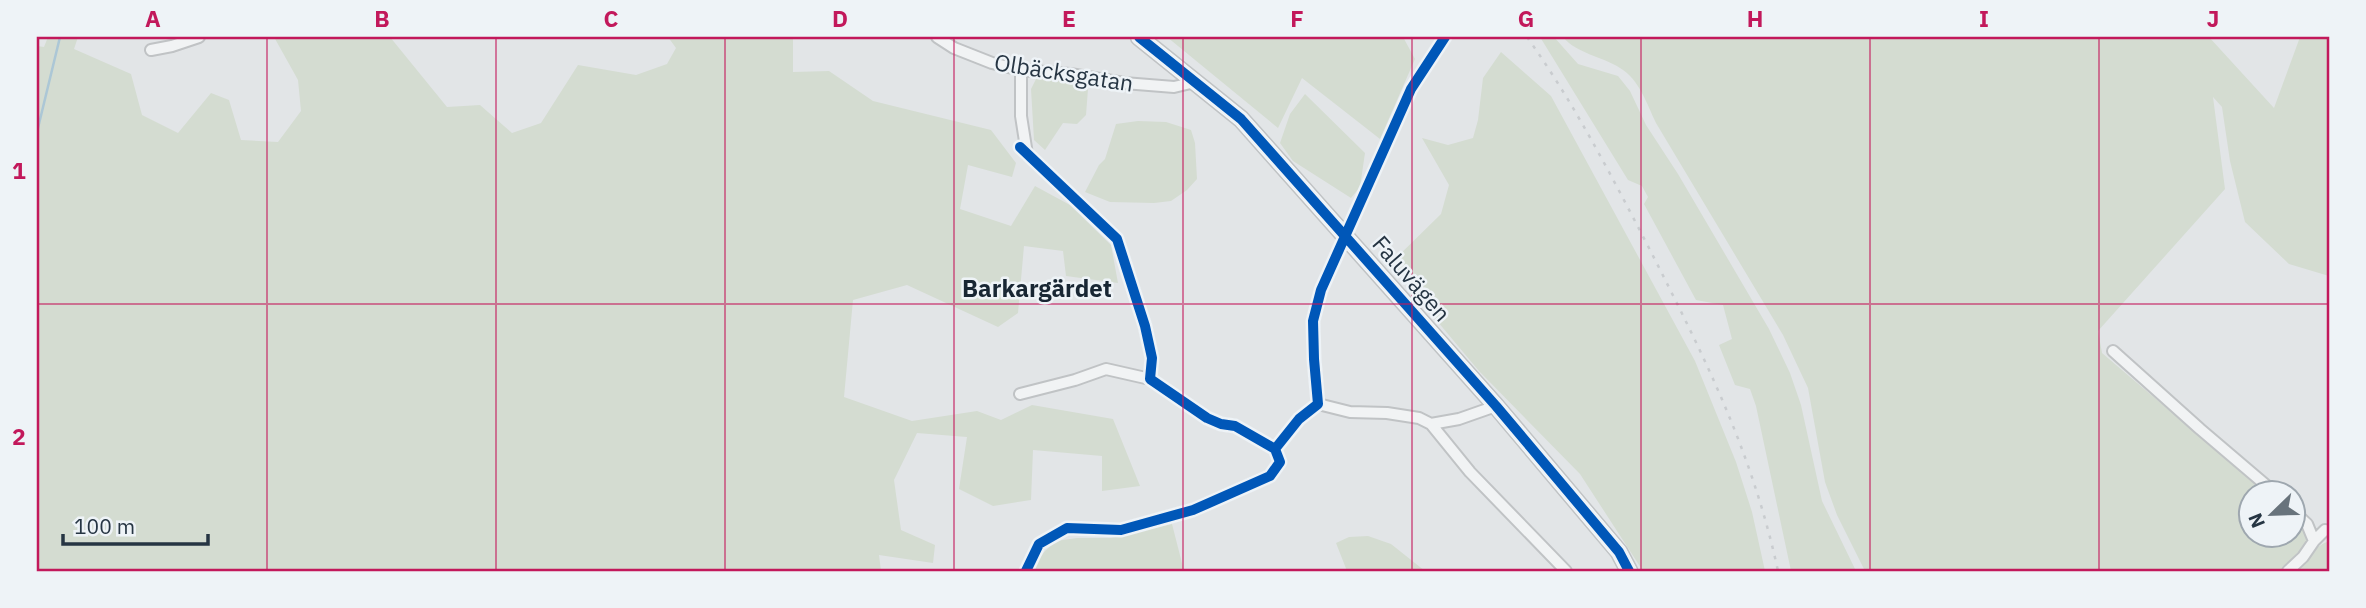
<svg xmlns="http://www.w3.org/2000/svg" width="2366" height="608" font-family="'IBM Plex Sans',sans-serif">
  <rect width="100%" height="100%" fill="#e2e5e7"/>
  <path fill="#d4dcd1" d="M48,37H78L74,49L131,74L142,115L178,133L211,93L229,100L241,140L278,142L301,111L298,80L274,37H390L447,107L480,105L512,133L541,123L578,65L636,75L667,64L676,48L668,37H793V72L829,71L873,101L991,130L1016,163L1012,177L968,165L960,209L1011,226L1035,186L1070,205L1111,245L1118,283L1066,276L1063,251L1024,246L1018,313L998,327L907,285L853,300L844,397L912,421L977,411L1001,420L1032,405L1113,419L1140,486L1102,491V456L1033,450L1031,500L993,506L959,489L967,437L917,433L894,480L901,530L935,545L933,563L879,555L881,571H37V46L44,47Z
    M1167,37H1403L1415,59L1380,139L1302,78L1278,128Z
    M1540,37H1554L1578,64L1618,76L1630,91L1646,125L1678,174L1769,329L1790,373L1801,405L1822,501L1856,571H1791L1756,406L1750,389L1735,385L1719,345L1732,339L1723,305L1696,300L1644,204L1648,197L1642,186L1628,180Z
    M1563,37H2209L2274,108L2300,37H2329V276L2289,264L2245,222L2230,161L2222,107L2213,97L2225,189L2098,331L2102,353L2265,492H2250V534H2292L2293,517L2300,523L2307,540L2295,559L2281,571H1865L1837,515L1825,482L1808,388L1783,335L1656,123C1647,104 1639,79 1620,68C1602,56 1577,54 1563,37Z
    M1501,52L1551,96L1695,361L1736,462L1752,512L1765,571H1643L1580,474L1479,371L1417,297L1392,262L1441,214L1449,185L1422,138L1448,145L1473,138L1478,120L1483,78Z
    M1037,77L1057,80L1088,89L1086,115L1077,124L1063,123L1045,150L1034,140L1031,89Z
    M1305,94L1365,153L1360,187L1351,198L1293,161L1280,143L1290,114Z
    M1138,121L1166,122L1191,130L1195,143L1197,179L1187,190L1171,201L1154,203L1110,202L1085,192L1099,165L1105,159L1116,124Z
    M1172,524L1184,571H1030L1045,551L1056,541L1077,538H1111Z
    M1368,536L1391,544L1425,571H1347L1336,543L1349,537Z
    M2329,541V571H2296C2308,560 2314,546 2329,541Z"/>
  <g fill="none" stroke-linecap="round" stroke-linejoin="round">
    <path stroke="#acc7d6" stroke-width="2.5" d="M37,132L60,37"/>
    <g stroke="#c0c3c5" stroke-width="14">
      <path id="street" d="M937,37L954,48L992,63L1021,70L1070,74L1124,83L1174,87L1195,82
        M151,50L172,46L199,37
        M1021,70V116L1027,154
        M1020,147L1117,239L1145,326L1152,358L1150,379L1207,418L1221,424L1235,426L1275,449
        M2113,351L2200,429L2274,492
        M1020,394L1075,380L1106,369L1150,379
        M1318,404L1350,412L1387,413L1419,418L1431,424L1459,419L1496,406
        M1431,424L1470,472L1566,571
        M2314,541L2325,530
        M1026,571L1039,544L1067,528L1121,530L1193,510L1270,476L1280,462L1275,449L1299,419L1318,404L1314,359L1313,321L1321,290L1411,89L1445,37
        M2288,571L2303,557L2314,541L2307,524L2292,510"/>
    </g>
    <g stroke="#c0c3c5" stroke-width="19">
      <path id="secondary" d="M1139,37L1241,119L1496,406L1619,552L1629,571"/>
    </g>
    <use href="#street" stroke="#f1f3f4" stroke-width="10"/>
    <use href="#secondary" stroke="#f5f6f7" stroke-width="16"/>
    <path stroke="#c9cccf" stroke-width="2.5" stroke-dasharray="3.5 7" stroke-linecap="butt" d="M1527,37C1574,103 1611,175 1649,248C1704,356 1752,451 1778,571"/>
    <g stroke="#eef3f7" stroke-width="15">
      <path id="cycleway" d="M1139,37L1241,119L1496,406L1619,552L1629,571
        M1020,147L1117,239L1145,326L1152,358L1150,379L1207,418L1221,424L1235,426L1275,449
        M1026,571L1039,544L1067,528L1121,530L1193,510L1270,476L1280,462L1275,449L1299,419L1318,404L1314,359L1313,321L1321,290L1411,89L1445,37"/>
    </g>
    <use href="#cycleway" stroke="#0057b8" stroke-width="10"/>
  </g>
  <path fill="none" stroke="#c2185b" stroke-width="2" stroke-opacity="0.55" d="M267,37V571M496,37V571M725,37V571M954,37V571M1183,37V571M1412,37V571M1641,37V571M1870,37V571M2099,37V571M37,304H2329"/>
  <g text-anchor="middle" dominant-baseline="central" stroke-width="5" stroke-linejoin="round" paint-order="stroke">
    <g font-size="23" fill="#263543" stroke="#eef3f7">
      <text transform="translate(1064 72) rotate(9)">Olbäcksgatan</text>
      <text transform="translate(1412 278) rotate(49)">Faluvägen</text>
    </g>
    <g font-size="24" font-weight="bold" fill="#182633" stroke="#eef3f7">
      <text x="1037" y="288">Barkargärdet</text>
    </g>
  </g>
  <rect width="2366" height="608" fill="none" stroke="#eef3f7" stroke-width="77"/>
  <g transform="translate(2272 514) rotate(247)"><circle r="33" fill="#eef3f7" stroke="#9ea7af" stroke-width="2"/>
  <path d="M0-5L12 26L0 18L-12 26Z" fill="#68737c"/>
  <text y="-10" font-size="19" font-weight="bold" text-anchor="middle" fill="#263543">N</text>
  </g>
  <path d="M63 534v10h145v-10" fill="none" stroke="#263543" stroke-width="3.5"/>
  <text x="74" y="534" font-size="21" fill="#263543" stroke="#eef3f7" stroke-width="5" paint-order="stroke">100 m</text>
  <rect x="38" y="38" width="2290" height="532" fill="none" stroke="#c2185b" stroke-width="2.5"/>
  <g font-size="23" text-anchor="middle" font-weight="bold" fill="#c2185b">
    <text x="153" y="27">A</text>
    <text x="382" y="27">B</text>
    <text x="611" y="27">C</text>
    <text x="840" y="27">D</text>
    <text x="1069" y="27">E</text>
    <text x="1297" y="27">F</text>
    <text x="1526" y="27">G</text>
    <text x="1755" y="27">H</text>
    <text x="1984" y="27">I</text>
    <text x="2213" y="27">J</text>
    <text x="19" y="179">1</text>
    <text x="19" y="445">2</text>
  </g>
</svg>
